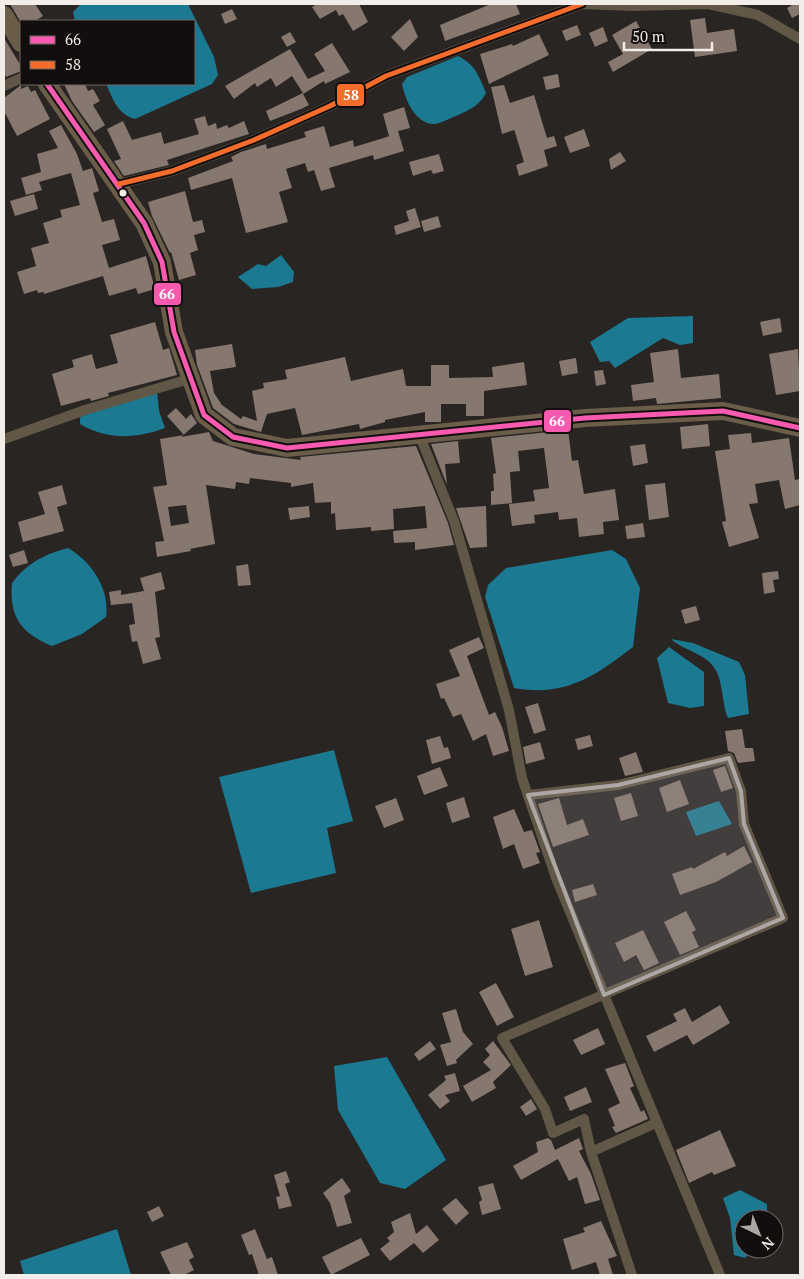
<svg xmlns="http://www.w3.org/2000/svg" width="804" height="1279" font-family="'PT Serif',serif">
  <rect width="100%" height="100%" fill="#292523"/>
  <path fill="#1b7991" d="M81,4H188L214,57L218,75L212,84L135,119C117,114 113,99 106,84H194V21H75L73,12Z
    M458,56C475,64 479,76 486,93C479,106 469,110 456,116C450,118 440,124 434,124C415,124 405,99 402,84L407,77Z
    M281,255L294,272L293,282L278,287L252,289L238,277L258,264L266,266Z
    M693,316V343L680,345L663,338L615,368L609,361L600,362L590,342L628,318Z
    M157,391L159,411L165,428C136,439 107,440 80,424V418L84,412Z
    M68,548C92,562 110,589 106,617L82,634L52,646C21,633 9,617 12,583C27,563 45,554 68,548Z
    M612,550L626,559L640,588L633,647C594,677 565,697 514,688L485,597L488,585L506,568Z
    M671,639L693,643L739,662L745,675L749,714L728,718C721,702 724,680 713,666C703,653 683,650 671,639Z
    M669,647L704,672V706L690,708L668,703L657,658Z
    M334,750L353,821L327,828L336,873L251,893L219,777Z
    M719,801L732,824L696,836L686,812Z
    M387,1057L446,1160L405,1189L380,1183L338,1110L334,1066Z
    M740,1190L767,1204V1219H744V1249H753L745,1258L734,1255L730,1218L723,1198Z
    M117,1229L131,1275H24L20,1261Z"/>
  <path fill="#86776f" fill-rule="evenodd" d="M10,4H35L43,16L35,21H20Z
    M317,4H359L368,22L353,31L343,14L339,16L336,10L320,19L312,7Z
    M491,4H516L520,14L445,41L440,25Z
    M794,4H800V14L792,18L787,8Z
    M232,9L237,19L225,24L221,14Z
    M705,18L707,33L734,29L737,51L695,57L690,20Z
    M410,19L418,37L404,51L391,37Z
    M636,21L652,49L613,72L608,62L623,54L612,35Z
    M577,25L581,35L566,41L562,31Z
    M603,27L608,41L595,47L589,33Z
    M290,32L296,42L287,47L281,37Z
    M539,34L549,55L489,84L480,54L512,44L513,46Z
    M4,38L21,66V71L6,77L4,72Z
    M332,43L350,72L325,84L324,81L303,94L309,105L301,109L270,121L266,111L303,93L292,76L276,87L271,78L257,87L255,83L234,99L225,86L290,49L308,79L325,71L314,54Z
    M558,74L560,87L546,90L543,77Z
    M64,84H85L88,91L93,89L100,101L93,105L105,125L94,132L72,101Z
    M21,85V89L28,86L31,92L35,90L50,119L17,136L4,111V98Z
    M504,85L510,103L534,95L547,138L554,136L557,146L544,150L548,166L519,176L516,165L524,162L515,132L514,130L502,134L491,87Z
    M404,107L410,128L398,131L404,151L374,160L373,155L329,168L335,187L321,191L314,170L308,172L305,163L286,169L292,188L279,192L288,222L246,233L232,178L191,190L188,178L233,161L231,157L241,152L266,144L267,149L306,137L304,132L324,126L330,147L353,140L354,147L387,137L389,136L383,114Z
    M205,116L208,126L216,123L217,129L227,125L229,128L244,121L249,134L167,160L169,165L124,176L114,161L121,159L107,129L123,121L132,140L161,132L164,144L199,134L194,119Z
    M61,125L77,154L83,171L92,168L99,191L93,193L102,222L114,219L120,240L102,245L109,268L146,256L155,289L138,294L136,288L109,296L103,276L44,294V292L38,293L37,290L24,294L17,272L36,266L31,248L49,243L43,223L62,217L60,210L80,205L71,173L39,182L42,190L26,195L21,178L41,172L37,154L58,148L49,131Z
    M584,129L590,146L570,153L564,137Z
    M620,152L626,161L611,170L609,159Z
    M439,154L444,171L433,174L431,170L413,176L409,162Z
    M185,191L193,222L202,220L205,232L194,235L198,250L190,253L196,275L179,280L171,252L170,253L152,216L148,202Z
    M34,194L38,209L15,216L10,201Z
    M415,208L421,227L396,235L394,226L409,221L406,211Z
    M438,216L441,227L424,232L421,221Z
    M780,318L782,332L763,336L760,322Z
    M155,322L163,350L169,348L177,375L108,393L109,396L91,401L90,398L61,406L52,374L74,367L72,360L92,354L96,369L118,363L110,335Z
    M232,344L236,367L210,371L214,393L222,405L241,419L243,416L257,421L252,391L264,388L263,383L287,379L285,370L345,357L351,381L403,369L406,386H431V365H449V378L493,377L492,367L524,362L527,385L484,391V416H466V404H441V422H425V412L385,420V422L360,429L359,424L302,435L295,408L267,414L261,432L234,424L213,408L197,365L195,350Z
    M678,349L681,378L719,374L721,398L657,404L656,398L633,401L631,385L654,382L650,353Z
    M798,349L800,391L776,395L769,354Z
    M576,358L578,373L562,376L559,361Z
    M603,370L606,384L596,386L594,371Z
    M176,408L186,419L191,414L197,423L181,437L209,432L213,441L254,454L301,460L300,457L416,446L448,523L454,545L415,550V542L394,543L393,531L427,528L425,506L393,509L394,529L371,531V527L336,530L335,513L331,514V502L315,503L313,483L291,487V483L250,478L249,484L236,482L235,489L206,485L215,544L190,549L191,551L157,557L155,542L164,541L153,487L167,485L160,439L184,435L167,416ZM186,505L189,523L171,526L168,507Z
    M708,424L710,446L682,449L680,427Z
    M568,430L572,461L578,460L584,494L615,489L619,520L603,522L604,534L579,537L577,518L559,520L558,512L534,515L535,523L512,526L509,504L535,501L533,490L549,488L544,448L518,451L520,471L510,472L512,503L491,505V491H494L493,474L496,473L491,438Z
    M751,433L752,443L789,438L795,480L800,479V505L785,509L779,480L755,484L758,503L749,504L759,538L729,547L722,522L726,521L715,451L730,449L728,435Z
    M458,441L460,463L445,464L447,485L431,444Z
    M645,444L648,463L633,466L630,446Z
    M665,483L669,517L649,520L645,485Z
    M62,485L67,504L57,507L64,531L23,542L18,522L45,514L38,492Z
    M309,506L310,517L290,520L288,508Z
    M486,506L487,547L470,548L456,508Z
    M643,523L645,537L627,539L625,526Z
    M24,550L28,563L13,567L9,555Z
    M248,564L251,585L238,586L236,566Z
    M778,571L779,579L773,580L775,592L764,594L762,573Z
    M161,572L165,589L155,592L160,637L155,638L161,659L143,664L137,641L132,642L129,625L135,624L132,603L111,605L109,592L121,590V595L144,591L140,578Z
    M696,606L700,620L685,624L681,610Z
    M479,637L484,648L467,656L489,715L495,712L502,727L509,751L493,756L486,734L473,741L461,714L453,717L444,698L441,699L436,684L460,676L449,650Z
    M538,703L546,730L534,734L525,707Z
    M742,729L745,748H753L755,761L738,763L734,753L728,751L725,731Z
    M590,735L593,746L578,750L575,739Z
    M440,736L444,748L448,747L451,758L432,764L426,740Z
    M540,742L545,759L526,764L523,747Z
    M636,752L643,772L625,776L619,758Z
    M725,766L733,788L721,792L713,770Z
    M440,767L448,786L424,795L417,776Z
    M680,780L689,804L667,812L659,788Z
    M631,793L638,816L621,821L614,798Z
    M464,797L470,817L452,823L446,803Z
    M396,798L404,820L384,828L375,806Z
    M559,798L567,825L583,819L589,835L553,847L538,804Z
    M514,809L524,832L532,830L540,852L536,853L540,863L523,869L514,844L503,849L493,817Z
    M744,846L752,862L716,882L680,895L672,874L692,867L693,869L725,852L727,856Z
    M593,884L597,895L575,902L572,890Z
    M686,911L696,930L692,932L699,947L680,955L664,922Z
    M539,920L553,967L525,976L511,929Z
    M643,930L659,963L644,970L636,955L624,962L615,943Z
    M496,983L514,1017L497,1026L479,992Z
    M720,1005L730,1023L693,1045L687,1035L654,1052L646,1036L677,1021L673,1014L685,1008L692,1022Z
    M456,1009L463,1032L473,1044L456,1060L457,1063L447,1066L440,1045L451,1042L442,1013Z
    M598,1028L605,1044L581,1055L573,1040Z
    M430,1041L436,1049L419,1061L414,1054Z
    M493,1041L511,1065L493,1082L496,1088L472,1102L463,1086L491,1070L483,1062L490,1055L485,1049Z
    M625,1063L634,1086L630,1088L641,1112L644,1110L648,1119L616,1133L612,1127L615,1126L608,1109L620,1103L605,1069Z
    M455,1073L460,1091L445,1095L450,1101L440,1109L428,1095L446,1080L444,1076Z
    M586,1087L592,1102L570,1111L564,1097Z
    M531,1099L537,1109L526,1116L520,1107Z
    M720,1130L736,1166L714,1175L712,1172L689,1183L676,1150Z
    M548,1138L551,1140L555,1150L579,1138L583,1149L579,1151L591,1174L600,1200L585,1204L577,1177L569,1181L558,1159L521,1180L513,1166L538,1152L536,1142Z
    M286,1171L290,1182L285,1184L292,1206L279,1209L276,1197L280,1196L274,1175Z
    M342,1178L351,1191L344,1196L352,1223L337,1227L330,1203L323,1193Z
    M493,1183L501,1209L482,1215L479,1202L482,1200L478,1187Z
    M456,1198L469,1213L456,1225L442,1209Z
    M159,1206L164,1216L152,1222L147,1212Z
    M410,1213L416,1234L427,1225L439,1240L423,1253L414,1243L390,1261L380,1249L390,1241L387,1238L394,1232L391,1222Z
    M601,1221L617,1256L608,1259L613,1275H600L596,1262L572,1270L563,1239L585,1232L583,1228Z
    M255,1229L267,1259L272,1257L278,1275H259L252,1254L249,1255L241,1235Z
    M361,1238L370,1255L331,1275L322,1257Z
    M187,1242L194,1257L189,1260L194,1270L184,1275H171L160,1252Z"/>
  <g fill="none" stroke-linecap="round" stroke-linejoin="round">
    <path stroke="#615747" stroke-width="10" d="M583,4L633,6L708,4L758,15L800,39
      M4,86L21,78
      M119,184L172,171L254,140L330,106L386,76L582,4
      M419,434L454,521L509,710L522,778L556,878L720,1275
      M4,439L85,410L189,379
      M528,795L618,785L729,758L741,791L744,824L783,918L502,1038L545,1109L553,1133L584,1119L591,1152
      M632,1275L591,1152L656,1123"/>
    <path stroke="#6a5e4a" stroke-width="18" d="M4,15L21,43
      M47,84L144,223L162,262L174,332L204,415L233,437L287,448L585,418L723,411L800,428"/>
    <g stroke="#120e0d" stroke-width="9">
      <path id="bus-1" d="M47,84L144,223L162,262L174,332L204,415L233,437L287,448L585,418L723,411L800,428"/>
    </g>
    <g stroke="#120e0d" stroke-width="9">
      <path id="bus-2" d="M119,184L172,171L254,140L330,106L386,76L582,4"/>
    </g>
    <use href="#bus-1" stroke="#f75aaf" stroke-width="5"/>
    <use href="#bus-2" stroke="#f36c2b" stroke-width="5"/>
  </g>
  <path fill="#aca7a4" fill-opacity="0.2" stroke="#aca7a4" stroke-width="4" stroke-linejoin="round" d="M729,758L741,791L744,824L783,918L604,995L528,795L618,785Z"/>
  <circle fill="#f3edea" stroke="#120e0d" stroke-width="2" cx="123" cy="193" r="4.5"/>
  <g stroke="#120e0d" stroke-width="2">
    <rect x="336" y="83" width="29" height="24" rx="5" fill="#f36c2b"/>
    <rect x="153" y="282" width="29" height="24" rx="5" fill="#f75aaf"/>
    <rect x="543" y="409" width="29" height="24" rx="5" fill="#f75aaf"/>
  </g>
  <g font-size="14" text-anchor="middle" font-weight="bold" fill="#fff">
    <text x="351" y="100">58</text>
    <text x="167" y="299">66</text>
    <text x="557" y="426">66</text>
  </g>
  <rect width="804" height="1279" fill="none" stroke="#f3edea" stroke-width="10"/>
  <rect x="20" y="20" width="175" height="65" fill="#120e0d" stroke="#6c6765"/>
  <rect x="30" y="36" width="25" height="8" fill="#f75aaf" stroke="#6c6765"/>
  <text x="65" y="45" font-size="15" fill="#f3edea">66</text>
  <rect x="30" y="61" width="25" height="8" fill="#f36c2b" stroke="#6c6765"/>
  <text x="65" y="70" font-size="15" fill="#f3edea">58</text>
  <g transform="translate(759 1234) rotate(137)"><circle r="24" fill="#120e0d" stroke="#6c6765"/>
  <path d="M0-4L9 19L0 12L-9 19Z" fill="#aca7a4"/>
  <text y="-8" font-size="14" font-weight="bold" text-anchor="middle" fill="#f3edea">N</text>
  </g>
  <path d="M624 42v8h88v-8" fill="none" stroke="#f3edea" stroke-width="2.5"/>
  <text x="632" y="42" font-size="15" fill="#f3edea" stroke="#120e0d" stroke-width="4" paint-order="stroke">50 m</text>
</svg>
